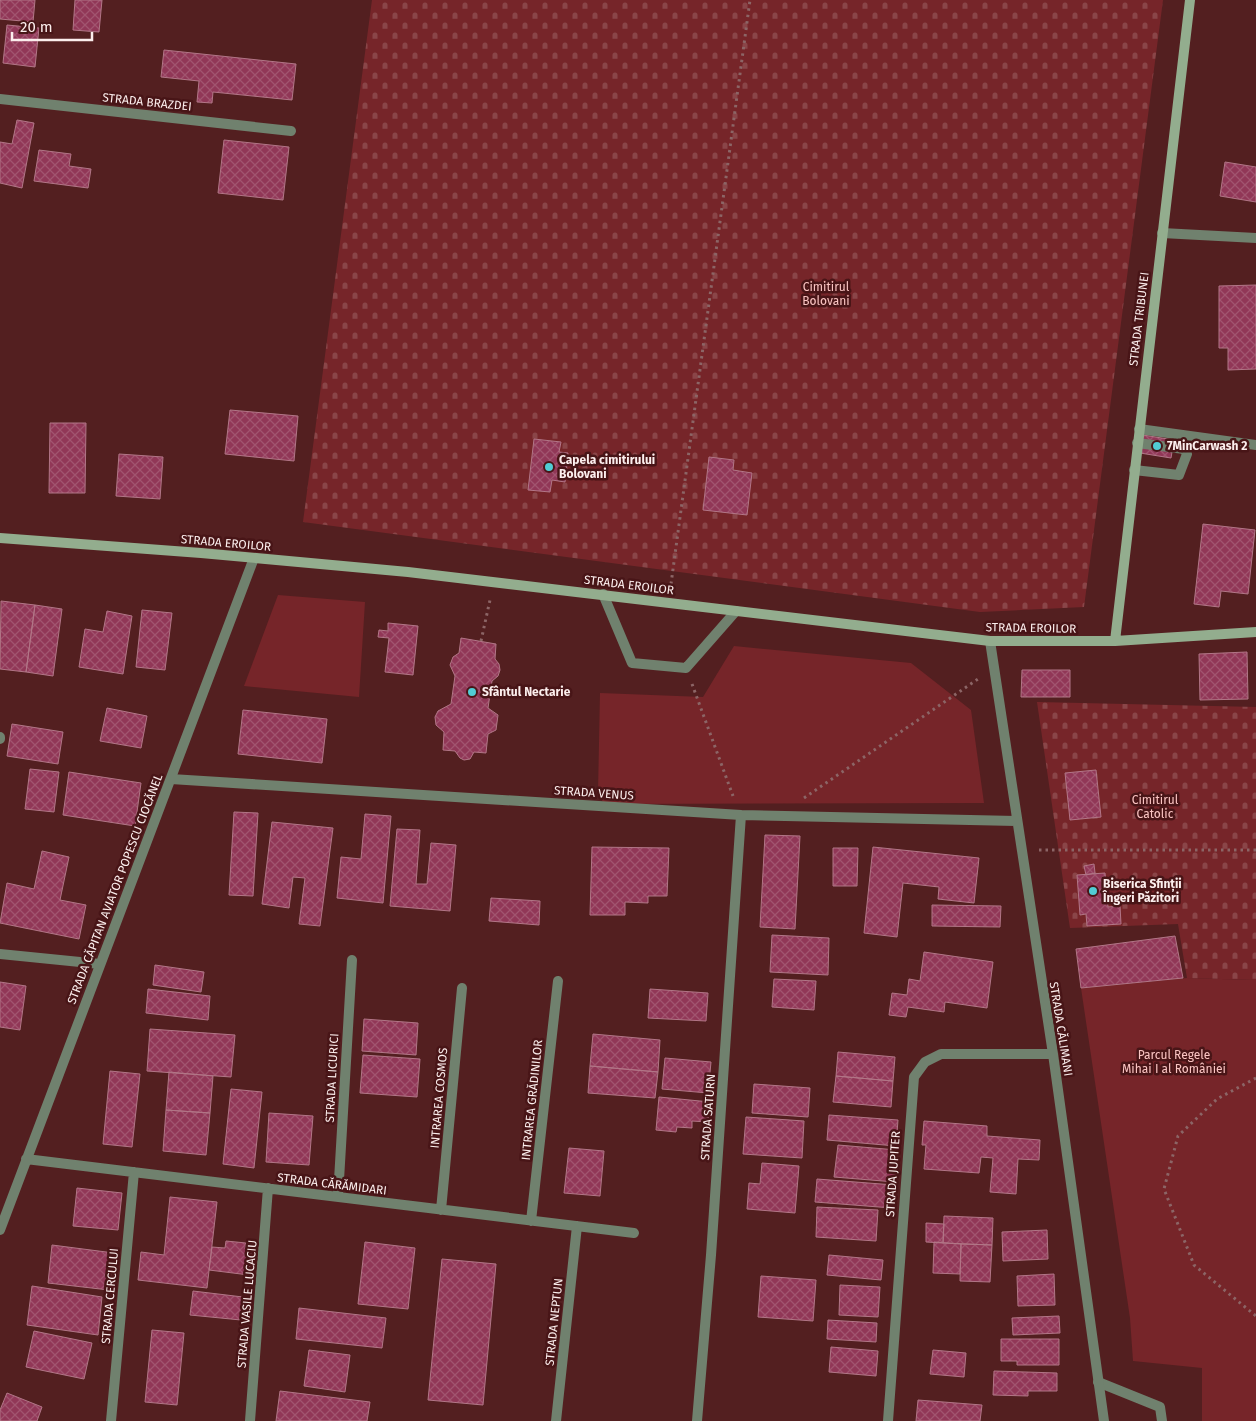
<svg xmlns="http://www.w3.org/2000/svg" width="1256" height="1421" font-family="'Fira Sans',sans-serif">
  <defs>
    <pattern id="cemetery-stones" width="16" height="16" patternUnits="userSpaceOnUse" patternTransform="scale(1.25)"><rect width="16" height="16" fill="#762529"/><path d="M2 7V4a2 2 0 0 1 4 0v3zM10 15v-3a2 2 0 0 1 4 0v3z" fill="#8a4548"/></pattern>
    <pattern id="building-cross-hatch" width="8" height="8" patternUnits="userSpaceOnUse" patternTransform="scale(1.25)"><rect width="8" height="8" fill="#913757"/><path d="M0 0l8 8M0 8l8-8" fill="none" stroke="#a1546f"/></pattern>
  </defs>
  <rect width="100%" height="100%" fill="#531f20"/>
  <path fill="#762529" d="M278,595L365,602L359,697L244,686Z
    M734,646L911,663L971,710L984,803L604,804L598,793L600,693L703,697Z
    M1187,978L1256,980V1421H1202V1368L1133,1361L1130,1318L1081,988Z"/>
  <path fill="url(#cemetery-stones)" d="M372,0H1163L1084,607L980,612L303,522Z
    M1037,702L1256,707V980L1187,978L1178,924L1070,928Z"/>
  <path fill="url(#building-cross-hatch)" stroke="#b27687" d="M0,0H35L33,22L0,19Z
    M75,0H102L99,32L73,30Z
    M7,25L39,28L35,67L3,63Z
    M164,50L296,64L292,100L213,92L212,103L197,102L199,81L161,77Z
    M17,120L34,123L22,188L0,183V142L12,144Z
    M224,140L289,147L283,200L218,193Z
    M39,150L71,154L69,166L91,169L88,188L34,181Z
    M1225,162L1256,167V202L1220,196Z
    M1256,285V369L1228,370V348H1219V286Z
    M230,410L298,416L294,461L225,454Z
    M50,423H86L85,493H49Z
    M1143,435L1174,440L1171,458L1140,453Z
    M534,439L561,442L559,452L568,453L565,482L552,480L550,492L528,490Z
    M119,454L163,457L160,499L116,496Z
    M709,457L734,460L733,470L752,473L747,515L703,510Z
    M1203,524L1255,530L1248,594L1221,591L1219,607L1194,604Z
    M1,601L35,605L26,672L0,669Z
    M35,605L62,609L53,676L26,672Z
    M142,610L172,613L165,670L136,667Z
    M107,611L132,616L123,674L79,667L85,629L103,632Z
    M388,623L418,626L413,675L385,672L389,638L378,637L379,630L388,631Z
    M461,638L496,644L495,659L499,664L500,670L498,676L492,681L488,708L498,715L496,730L488,734L486,753L474,752L470,759L464,760L460,758L455,751L443,750L444,732L436,725L435,717L438,711L451,704L455,676L450,665L453,657L459,653Z
    M1247,652L1248,699L1200,700L1199,654Z
    M1022,670H1070V697H1021Z
    M107,708L147,716L141,748L100,741Z
    M243,710L327,719L322,763L238,754Z
    M12,724L63,732L58,764L7,756Z
    M30,769L59,772L54,812L25,809Z
    M1096,770L1101,817L1070,820L1065,773Z
    M69,772L141,783L135,826L63,815Z
    M234,812L258,813L253,896L229,895Z
    M365,814L391,816L383,903L337,898L341,857L361,859Z
    M272,822L333,828L320,926L299,924L305,878L293,877L289,908L262,904Z
    M397,829L420,830L416,884H427L431,843L456,845L450,911L390,906Z
    M765,835L800,836L795,929L760,927Z
    M592,847L669,848L667,896H648V903L625,902V915H590Z
    M873,847L979,858L974,903L938,899L939,887L903,883L897,937L864,933Z
    M833,848H858L857,886H833Z
    M42,851L69,857L60,900L86,905L79,939L0,923L7,883L34,889Z
    M1094,864L1095,873L1086,875L1084,866Z
    M1105,873L1108,907L1120,906L1121,924L1087,926L1086,914L1080,915L1077,875Z
    M491,898L540,901L539,925L489,921Z
    M932,905L1001,906L1000,927L932,926Z
    M772,935L829,938L828,975L770,972Z
    M1175,936L1183,978L1081,988L1076,949Z
    M924,952L993,962L987,1008L945,1002L944,1012L908,1007L906,1017L889,1015L892,993L907,995L909,979L920,981Z
    M155,965L204,972L201,992L153,985Z
    M774,979L816,981L814,1010L772,1007Z
    M0,982L26,986L20,1030L0,1027Z
    M148,989L210,996L208,1020L146,1013Z
    M650,989L708,993L706,1021L648,1018Z
    M364,1019L418,1023L416,1055L362,1051Z
    M150,1029L235,1035L231,1077L147,1071Z
    M593,1034L660,1040L658,1072L590,1066Z
    M838,1052L895,1057L893,1081L836,1076Z
    M363,1055L420,1059L417,1097L360,1093Z
    M665,1058L711,1062L708,1093L662,1089Z
    M590,1066L658,1072L655,1098L588,1093Z
    M110,1071L140,1074L132,1147L103,1144Z
    M169,1072L213,1076L210,1113L166,1110Z
    M836,1076L893,1081L891,1107L833,1102Z
    M754,1084L810,1088L808,1117L752,1113Z
    M231,1089L262,1092L254,1168L223,1164Z
    M659,1097L710,1102L708,1122L692,1121V1128L677,1127L676,1132L656,1130Z
    M166,1110L210,1113L206,1155L163,1151Z
    M269,1113L313,1116L309,1165L266,1162Z
    M829,1115L898,1120L896,1146L827,1140Z
    M746,1117L804,1121L802,1158L743,1154Z
    M924,1121L987,1126V1136L1040,1140L1039,1160L1018,1159L1016,1194L990,1192L993,1158L981,1157L979,1173L924,1169L926,1145H922Z
    M838,1145L897,1150L895,1182L834,1177Z
    M569,1148L604,1151L600,1196L564,1193Z
    M762,1163L799,1166L795,1213L747,1209L749,1183L760,1184Z
    M817,1179L894,1185L892,1208L815,1202Z
    M77,1188L122,1193L118,1230L73,1226Z
    M170,1197L217,1202L207,1288L138,1280L141,1252L164,1255Z
    M817,1207L878,1210L876,1241L816,1237Z
    M944,1216L993,1218L992,1245L943,1243Z
    M926,1223L944,1224L943,1243L926,1242Z
    M1047,1230L1048,1259L1003,1261L1002,1232Z
    M226,1241L246,1243L245,1249L251,1250L249,1275L209,1270L212,1247L225,1248Z
    M365,1242L415,1248L408,1309L358,1304Z
    M934,1242L961,1244L960,1274L933,1273Z
    M961,1244L992,1245L990,1282L960,1281Z
    M52,1245L114,1253L109,1290L48,1283Z
    M829,1255L883,1260L881,1280L827,1275Z
    M442,1259L496,1264L483,1405L428,1400Z
    M1054,1274L1055,1305L1018,1306L1017,1276Z
    M761,1276L816,1280L813,1321L758,1317Z
    M840,1285L880,1287L878,1317L839,1315Z
    M32,1286L102,1297L98,1335L27,1325Z
    M193,1291L243,1297L241,1320L190,1315Z
    M299,1308L386,1318L382,1348L296,1339Z
    M1059,1316L1060,1333L1013,1335L1012,1318Z
    M828,1320L877,1323L876,1342L827,1339Z
    M152,1330L184,1333L177,1405L145,1402Z
    M34,1331L92,1343L84,1379L26,1367Z
    M1001,1339H1059V1365H1017V1361H1001Z
    M831,1347L878,1351L876,1376L829,1372Z
    M309,1350L350,1355L345,1392L304,1386Z
    M933,1350L966,1353L964,1377L930,1374Z
    M994,1371L1057,1373V1391H1028V1396L993,1395Z
    M280,1391L370,1402L367,1421H276Z
    M7,1393L42,1407L37,1421H0V1410Z
    M918,1400L982,1405L980,1421H916Z"/>
  <g fill="none" stroke-linecap="round" stroke-linejoin="round">
    <path stroke="#8c6566" stroke-width="3" stroke-dasharray="2.5 4" stroke-linecap="butt" d="M671,584L750,0
      M481,641L490,600
      M692,684L733,796
      M804,798L978,679
      M1039,850H1256
      M1256,1078L1217,1099L1178,1136L1164,1189L1194,1265L1256,1316"/>
    <path stroke="#70816e" stroke-width="10" d="M1134,470L1179,475L1187,454L1184,449L1137,443
      M603,594L632,663L686,668L736,611
      M1098,1382L1160,1407L1162,1421"/>
    <path stroke="#70816e" stroke-width="10" d="M0,99L291,131
      M1162,233L1256,238
      M1139,429L1256,445
      M990,641L1053,1054L1104,1421
      M0,739V737
      M171,779L741,815L1016,821
      M0,954L100,964
      M26,1159L634,1233
      M338,1197L352,960
      M441,1210L462,988
      M531,1221L558,981
      M0,1230L254,558
      M111,1421L134,1172
      M250,1421L268,1188
      M556,1421L577,1226
      M697,1421L711,1255L741,815
      M888,1421L914,1077L925,1062L941,1054H1053"/>
    <path stroke="#93ad8e" stroke-width="10" d="M0,538L201,553L408,572L990,641H1115L1256,632
      M1115,641L1190,0"/>
  </g>
  <g fill="#51ccd4" stroke="#481517" stroke-width="2">
    <circle cx="1157" cy="446" r="5"/>
    <circle cx="549" cy="467" r="5"/>
    <circle cx="472" cy="692" r="5"/>
    <circle cx="1093" cy="891" r="5"/>
  </g>
  <g text-anchor="middle" dominant-baseline="central" stroke-width="5" stroke-linejoin="round" paint-order="stroke">
    <g font-size="12" fill="#fceeed" stroke="#481517">
      <text transform="translate(147 102) rotate(6)">STRADA BRAZDEI</text>
      <text transform="translate(1139 319) rotate(-83)">STRADA TRIBUNEI</text>
      <text transform="translate(226 543) rotate(5)">STRADA EROILOR</text>
      <text transform="translate(629 585) rotate(7)">STRADA EROILOR</text>
      <text transform="translate(1031 628) rotate(1)">STRADA EROILOR</text>
      <text transform="translate(594 793) rotate(4)">STRADA VENUS</text>
      <text transform="translate(115 889) rotate(-69)">STRADA CĂPITAN AVIATOR POPESCU CIOCĂNEL</text>
      <text transform="translate(1061 1029) rotate(81)">STRADA CĂLIMANI</text>
      <text transform="translate(332 1078) rotate(-87)">STRADA LICURICI</text>
      <text transform="translate(439 1098) rotate(-85)">INTRAREA COSMOS</text>
      <text transform="translate(532 1100) rotate(-84)">INTRAREA GRĂDINILOR</text>
      <text transform="translate(708 1117) rotate(-86)">STRADA SATURN</text>
      <text transform="translate(893 1174) rotate(-86)">STRADA JUPITER</text>
      <text transform="translate(332 1184) rotate(7)">STRADA CĂRĂMIDARI</text>
      <text transform="translate(110 1296) rotate(-85)">STRADA CERCULUI</text>
      <text transform="translate(247 1304) rotate(-85)">STRADA VASILE LUCACIU</text>
      <text transform="translate(554 1322) rotate(-84)">STRADA NEPTUN</text>
    </g>
    <g font-size="12" fill="#fbc5c3" stroke="#481517">
      <text x="826" y="287">Cimitirul<tspan x="826" dy="14">Bolovani</tspan></text>
      <text x="1155" y="800">Cimitirul<tspan x="1155" dy="14">Catolic</tspan></text>
      <text x="1174" y="1055">Parcul Regele<tspan x="1174" dy="14">Mihai I al României</tspan></text>
    </g>
    <g font-size="12" font-weight="bold" fill="#fceeed" stroke="#481517" text-anchor="start">
      <text x="1167" y="446">7MinCarwash 2</text>
      <text x="559" y="460">Capela cimitirului<tspan x="559" dy="14">Bolovani</tspan></text>
      <text x="482" y="692">Sfântul Nectarie</text>
      <text x="1103" y="884">Biserica Sfinții<tspan x="1103" dy="14">Îngeri Păzitori</tspan></text>
    </g>
  </g>
  <path d="M12 32v8h80v-8" fill="none" stroke="#fceeed" stroke-width="2.5"/>
  <text x="20" y="32" font-size="15" fill="#fceeed" stroke="#481517" stroke-width="4" paint-order="stroke">20 m</text>
</svg>
